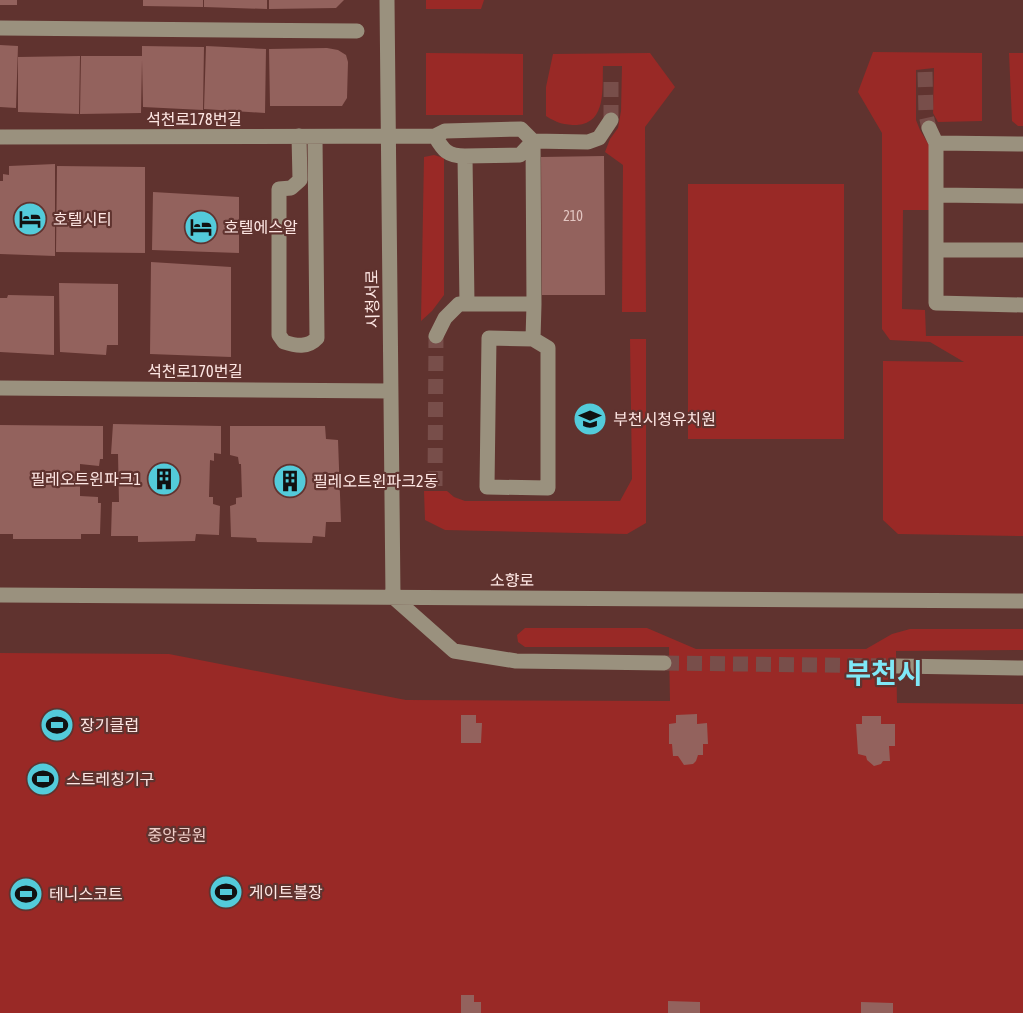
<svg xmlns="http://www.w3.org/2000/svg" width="1023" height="1013" font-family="'Asap Condensed','Noto Sans KR',sans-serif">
  <rect width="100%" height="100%" fill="#60332f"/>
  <path fill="#992926" d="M426,0H484L481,9H426Z
    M873,52L982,53V121L938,122L933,113L934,68L916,70V120L920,130L929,145V210H903L902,309L925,310L926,336H1023V536L898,534L883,520V361L964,362L930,342L890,340L882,329V133L858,92Z
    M426,53L523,54V115H426Z
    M650,53L675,87L645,127L646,312H622L623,165L605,152L610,139L618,128L621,111L622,66H603C602,87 607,123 577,125C564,125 557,123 546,116V87L553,54Z
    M1009,53H1023V126H1018L1012,121Z
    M434,155L444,158V295L432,311L421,321L424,157Z
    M688,184H844V439H688Z
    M630,339H646V523L627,534L445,530L425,520L424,491H447L454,497L465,501H620L632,479Z
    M525,628H647L696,649H866L892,634L910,629H1023V650L896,651L897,703L1023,704V1013H0V653L169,654L406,700L670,701L669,647H525L518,642L517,635Z"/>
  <path fill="#93625d" d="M0,0H17V5H0Z
    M143,0H203V7L143,6Z
    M204,0H267V9L204,7Z
    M269,0H344L336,8L269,9Z
    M0,45L18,46L16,108L0,107Z
    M142,46L204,47L203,110L143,107L142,60L141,113L80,114L81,56H142Z
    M206,46L266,49L265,113L204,109Z
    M327,48L338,50L346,55L348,62L347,98L342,106H270L269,49Z
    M80,56L79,114L18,112V57Z
    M604,156L605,295H542L541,157Z
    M55,164V256L0,254V181H3V174L9,175V166Z
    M57,166L145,167V253L56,252Z
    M153,192L239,197V253L152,250Z
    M151,262L231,267V357L150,354Z
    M59,283L118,284V345H107L106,355L60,352Z
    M8,295L54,296V355L0,352V298H7Z
    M113,424L221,426V454L214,453V461L210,460L209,497H213V504L220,506L219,535L196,534L195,541L138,542V536H111L112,502H119L118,454H111Z
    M0,425L103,426V459H100L99,466L80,464V496L98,497V503H101L100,534H81V539H13V534H0Z
    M230,426H325L326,439L338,440L341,522H326L325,537L313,536L312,543L257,542L256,538L231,537L230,506L236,504V498L242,497L241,464H239L238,457L230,455Z
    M697,714V724L707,723L708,744H703V755H698L696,761L693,764L684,765L678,756H673L672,744H669V724L676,723V715Z
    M461,715H476V723H482L481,743H461Z
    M862,716H881V724H895V746H889L890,761H883L881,764L874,766L867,760L866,756L858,754L856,724H862Z
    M461,995H474V1002H481V1013H461Z
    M668,1001L700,1002V1013H668Z
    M861,1002L893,1003V1013H861Z"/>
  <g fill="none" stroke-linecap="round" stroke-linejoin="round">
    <path stroke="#784e4a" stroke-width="15" stroke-dasharray="15 8" stroke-linecap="butt" d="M925,72L926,115L929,128
      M611,120V77
      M435,486L436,336
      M664,663L897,666"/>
    <path stroke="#9a917e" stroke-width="15" d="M387,0L393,597L454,651L516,661L664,663
      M0,28L357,31
      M929,128L936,143
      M299,136L300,180L291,188L279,189V335L284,342C296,346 308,348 317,338L315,137
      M435,136C443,150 447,156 465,156L467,304
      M0,137L435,136L445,131L521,129L533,141L588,142L599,138L611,120
      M1023,144L936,143V303L1023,305
      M465,156L520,155L533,141
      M936,195L1023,196
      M936,250H1023
      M436,336L445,318L459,304H534L533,141
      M533,339L489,338L487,487L548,488V348L533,339L534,304
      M0,388L390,391
      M0,595L1023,601
      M897,666L1023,668"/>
  </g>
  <defs>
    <g id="hotel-disc" transform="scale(1.725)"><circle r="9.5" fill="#53cbda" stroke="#60332f"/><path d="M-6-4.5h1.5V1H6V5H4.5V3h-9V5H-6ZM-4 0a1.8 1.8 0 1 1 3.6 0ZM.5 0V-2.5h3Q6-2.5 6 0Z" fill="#111"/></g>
    <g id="school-disc" transform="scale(1.725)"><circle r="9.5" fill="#53cbda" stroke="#60332f"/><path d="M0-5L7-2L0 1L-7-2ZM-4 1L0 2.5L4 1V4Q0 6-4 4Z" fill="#111"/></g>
    <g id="building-disc" transform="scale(1.725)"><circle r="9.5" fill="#53cbda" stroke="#60332f"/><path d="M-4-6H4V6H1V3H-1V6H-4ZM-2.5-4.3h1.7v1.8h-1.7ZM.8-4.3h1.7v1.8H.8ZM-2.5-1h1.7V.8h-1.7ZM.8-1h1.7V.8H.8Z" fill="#111"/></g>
    <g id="stadium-disc" transform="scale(1.725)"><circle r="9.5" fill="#53cbda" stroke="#60332f"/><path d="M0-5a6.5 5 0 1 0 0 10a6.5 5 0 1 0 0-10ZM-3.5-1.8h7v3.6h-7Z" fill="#111"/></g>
  </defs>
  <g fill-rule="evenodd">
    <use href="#hotel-disc" x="30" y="219"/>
    <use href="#hotel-disc" x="201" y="227"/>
    <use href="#school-disc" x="590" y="419"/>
    <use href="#building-disc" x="164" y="479"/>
    <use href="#building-disc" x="290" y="481"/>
    <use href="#stadium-disc" x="57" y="725"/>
    <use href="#stadium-disc" x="43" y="779"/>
    <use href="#stadium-disc" x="226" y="892"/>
    <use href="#stadium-disc" x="26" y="894"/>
  </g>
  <g text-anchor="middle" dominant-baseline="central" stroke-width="4.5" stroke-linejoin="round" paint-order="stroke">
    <g font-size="14" fill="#e3c6c2">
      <text x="573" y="216">210</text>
    </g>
    <g font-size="16" fill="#fee7e4" stroke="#60332f">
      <text x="194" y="119">석천로178번길</text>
      <text transform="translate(372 299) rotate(-91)">시청서로</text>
      <text x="195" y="371">석천로170번길</text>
      <text x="512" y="580">소향로</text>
    </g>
    <g font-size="16" fill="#fee7e4" stroke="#60332f" text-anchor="start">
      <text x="53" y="219">호텔시티</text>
      <text x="224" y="227">호텔에스알</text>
      <text x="613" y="419">부천시청유치원</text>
      <text x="141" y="479" text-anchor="end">필레오트윈파크1</text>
      <text x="313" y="481">필레오트윈파크2동</text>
      <text x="80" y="725">장기클럽</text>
      <text x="66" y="779">스트레칭기구</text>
      <text x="249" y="892">게이트볼장</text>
      <text x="49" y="894">테니스코트</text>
    </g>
    <g font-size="16" fill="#f0cfca" stroke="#60332f">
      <text x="177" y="835">중앙공원</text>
    </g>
    <g font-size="28" font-weight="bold" fill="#7fe8f7" stroke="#60332f">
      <text x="884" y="673">부천시</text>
    </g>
  </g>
</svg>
